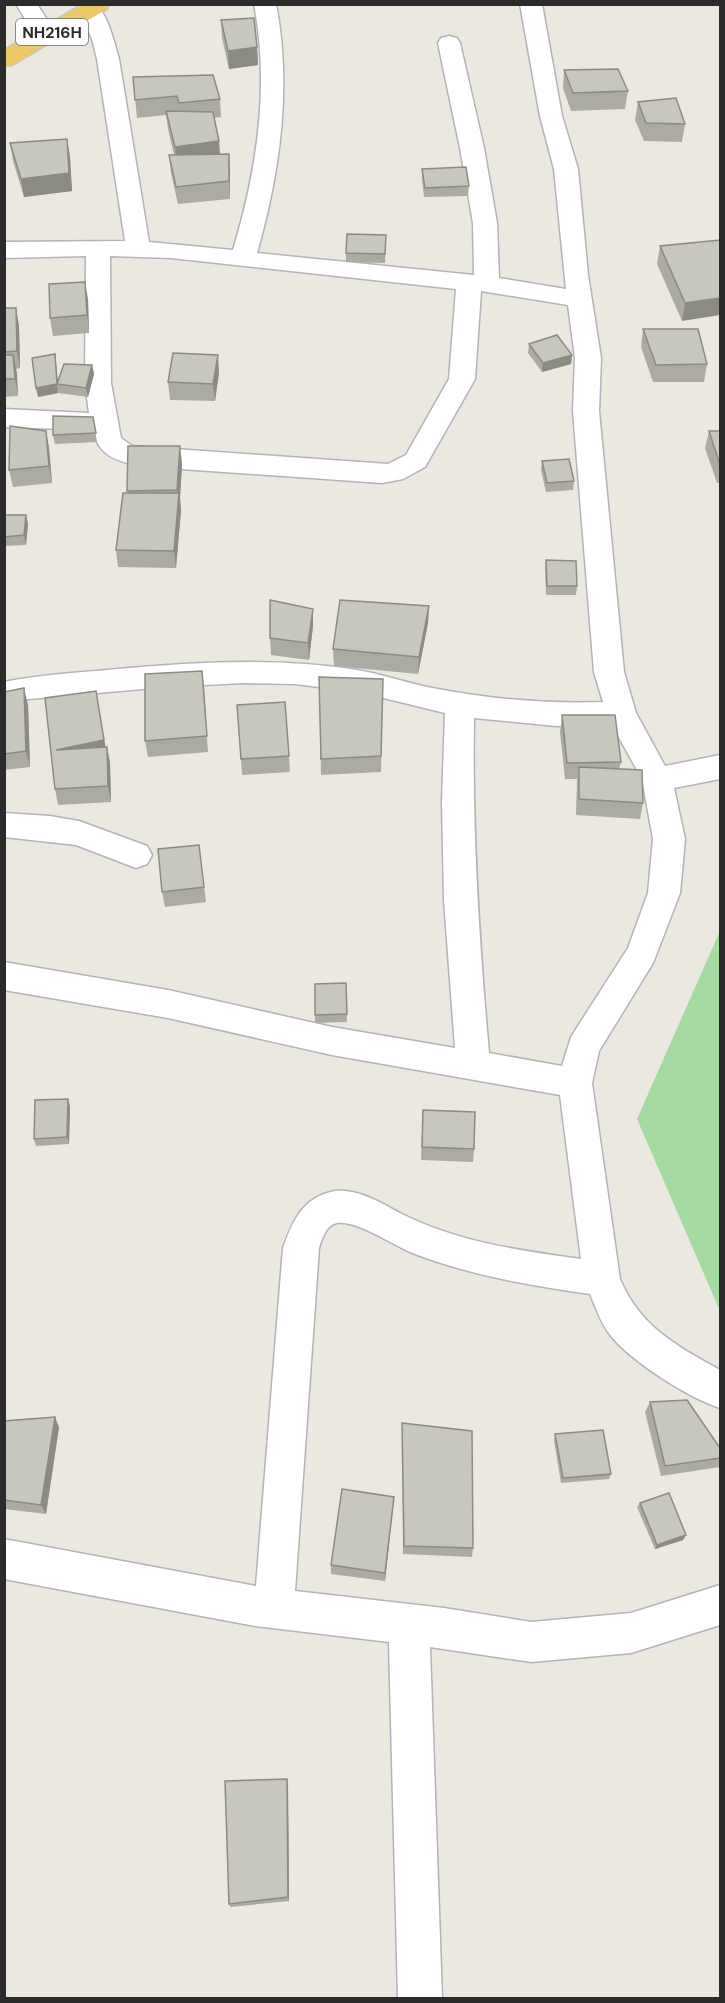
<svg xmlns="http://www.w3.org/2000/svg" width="725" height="2003" font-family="'DM Sans',sans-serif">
  <rect width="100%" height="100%" fill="#ebe9df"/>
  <path fill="#a4dba1" d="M720,931V1311L637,1119Z"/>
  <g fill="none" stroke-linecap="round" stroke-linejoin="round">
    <g stroke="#b3b2bd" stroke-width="3">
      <path id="minor" d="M16,4H37L57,35L54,40L46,42L38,40Z
        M94,4C107,10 115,45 119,59L149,242L233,250C257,171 270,86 254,4H276C292,87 280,173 257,253L474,275L473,223L460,148L438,43L441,38L449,36L457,38L460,43L484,148L497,223L499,278L566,289L554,169L540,116L520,4H542L562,116L578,169L588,275L601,358L599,411L624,672L636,713L665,766L720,755V779L674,788L685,839L680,893L653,963L599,1051L592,1083L620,1279C640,1327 677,1346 720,1370V1408C689,1398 632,1362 611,1336C601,1324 596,1308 590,1294C528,1285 468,1275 410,1252C392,1244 356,1220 337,1223C326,1225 322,1239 319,1248L295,1591L444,1608L531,1622L631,1613L720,1585V1625L631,1653L531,1662L430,1647L442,1998H398L389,1642L255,1626L4,1579V1539L256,1586L283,1248C293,1220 303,1197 335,1191C359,1188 384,1205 404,1215C458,1242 522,1251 581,1259L560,1095L332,1055L168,1018L4,990V962L168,990L332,1027L455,1048L444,900L442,802L445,713L359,692L295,684L243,683L166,687L29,699L4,704V682C42,674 79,673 117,669C197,662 277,657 357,670C382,674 407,683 432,688C489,699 545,704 603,702L594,672L573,411L575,358L568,305L481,291L475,379L425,467L403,479L382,483L138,466C114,460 99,455 92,430L4,427V409L89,413L85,383L86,256L4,258V242L125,241L97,59L92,39L79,10L82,5ZM110,256L171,258L456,289L449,379L406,455L388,464L132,446L121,438L111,383ZM474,718L556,726L612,725L642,779L653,839L648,893L628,948L571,1037L562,1066L489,1053C479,941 472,831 474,718Z
        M4,813L50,816L79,821L147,846L152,855L147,864L136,868L76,845L4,837Z"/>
    </g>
    <g stroke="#c8c8c8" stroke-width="3">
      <path id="highway" d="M83,4H109L107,9L12,65L4,66V50Z"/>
    </g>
    <use href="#minor" fill="#fff" fill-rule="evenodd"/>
    <use href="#highway" fill="#ecc868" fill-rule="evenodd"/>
  </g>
  <path fill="#ababa3" d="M221,20L257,47L258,65L229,69L222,38Z
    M564,70L628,91L625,109L571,111L563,88Z
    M133,77L220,99L221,117L214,118L219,141L220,154H229L230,172V199L178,204L171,173L169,155H174L168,129L166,115L137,118Z
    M638,102L685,124L682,142L644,141L635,120Z
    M67,139L70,157L72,191L24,197L13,161L10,143Z
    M422,169L469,186L468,196L424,197L422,179Z
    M386,235L385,263L346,262V253Z
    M720,240L682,321L657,264L660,246Z
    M88,299L89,333L53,336L50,318Z
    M4,308H16L19,326L20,368L16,369L18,396L4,397Z
    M643,329L707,364L704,382H653L641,347Z
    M529,344L572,355L571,364L542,372L528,353Z
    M56,363L57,382L92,365L94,374L88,397L58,393L38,397Z
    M219,373L215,401L170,400L168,382Z
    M93,417L97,442L55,444L53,435Z
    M46,431L49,448L52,483L13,487L9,470Z
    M709,431H720V483H717L705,448Z
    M128,446L182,463L180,498L181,510L176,568L118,567L116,550L127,493Z
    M542,461L574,481L573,490L546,492L541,470Z
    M4,515H26L28,524L26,545L4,546Z
    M546,560L577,586L576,595H546L545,569Z
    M429,606L428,623L418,674L334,666L333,649Z
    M313,609V626L309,660L271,655L270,638Z
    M202,671L208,752L148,757L145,741Z
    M319,677L383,679L381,772L321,775Z
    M4,692L28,705L30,767L4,770Z
    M285,702L290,772L242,775L241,759Z
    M99,707L105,747H107L110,763L111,802L58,805L55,789Z
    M562,715L621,762L619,769L643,803L640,819L576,815L577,779H565L560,732Z
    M199,845L206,902L165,907L162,892Z
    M346,983L347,1022L315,1023V984Z
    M70,1106L69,1144L36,1146L34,1139Z
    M423,1110L474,1149L473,1162L421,1160Z
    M650,1402L720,1448V1467L661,1476L645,1412Z
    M4,1421L59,1427L46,1514L4,1509Z
    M402,1423L473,1548L472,1557L403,1554Z
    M555,1434L611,1474L609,1479L561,1483L554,1440Z
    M394,1497L385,1581L331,1574V1565Z
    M640,1503L686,1535L683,1540L655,1549L637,1507Z
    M287,1779L288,1784L289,1901L231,1907L229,1904Z"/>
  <path fill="#8b8b84" d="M257,47L258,65L229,69L228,51Z
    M67,139L70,157L72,191L24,197L21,179Z
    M219,141L220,159L177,165L175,147Z
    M229,154L230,172V199L229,181Z
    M85,282L88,299L89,333L87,315Z
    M720,298V315L682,321L685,303Z
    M16,308L19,326L20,368L17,351Z
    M55,354L56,363L58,384H57L58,393L38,397L36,388Z
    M13,355L17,373L18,396L15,379Z
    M218,355L219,373L215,401L213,384Z
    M572,355L571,364L542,372L543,363Z
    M92,365L94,374L88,397L86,388Z
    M46,431L49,448L52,483L49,466Z
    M180,446L182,463L180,498L181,510L176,568L174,551L178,500L177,490Z
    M26,515L28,524L26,545L24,535Z
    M429,606L428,623L418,674L419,657Z
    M313,609V626L309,660L308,643Z
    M202,671L204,687L208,752L207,736Z
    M24,688L28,705L30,767L26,751Z
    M96,691L107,756L56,750Z
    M107,747L110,763L111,802L108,786Z
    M68,1099L70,1106L69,1144L67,1137Z
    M55,1417L59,1427L46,1514L41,1505Z
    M394,1497L393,1506L385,1581V1573Z
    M686,1535L683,1540L655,1549L657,1545Z
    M287,1779L288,1784L289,1901L288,1897Z"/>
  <path fill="#c7c7bd" stroke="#8b8b84" stroke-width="1.5" d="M254,18L257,47L228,51L221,20Z
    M618,69L628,91L573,93L564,70Z
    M213,75L220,99L179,103L177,96L135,100L133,77Z
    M676,98L685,124L646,123L638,102Z
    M166,111L213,112L219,141L175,147Z
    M67,139L69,173L21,179L10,143Z
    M229,154V181L176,187L169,155Z
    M466,167L469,186L425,188L422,169Z
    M347,234L386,235L385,254L346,253Z
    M720,240V298L685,303L660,246Z
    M85,282L87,315L50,318L49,284Z
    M4,308H16L17,351L4,352Z
    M643,329H698L707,364L656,365Z
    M557,335L572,355L543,363L529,344Z
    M173,353L218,355L213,384L168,382Z
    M55,354L57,384L36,388L32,358Z
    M4,355H13L15,379H4Z
    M64,364L92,365L86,388L57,384Z
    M53,416L93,417L96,433L53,435Z
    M10,426L46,431L49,466L9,470Z
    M709,431H720V465Z
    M128,446H180L177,490L127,491Z
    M569,459L574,481L547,483L542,461Z
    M123,493H179L174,551L116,550Z
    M4,515H26L24,535L4,537Z
    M546,560L576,561L577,586H547Z
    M270,600L313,609L308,643L270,638Z
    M340,600L429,606L419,657L333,649Z
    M202,671L207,736L145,741V674Z
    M319,677L383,679L381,756L321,759Z
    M24,688L26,751L4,754V692Z
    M96,691L104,740L56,750L107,747L108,786L55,789L45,698Z
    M285,702L289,756L241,759L237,705Z
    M562,715H615L621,762L567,763Z
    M579,767L642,770L643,803L579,799Z
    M199,845L204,887L162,892L158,849Z
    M346,983L347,1014L315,1015V984Z
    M68,1099L67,1137L34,1139L35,1100Z
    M423,1110L475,1112L474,1149L422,1147Z
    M687,1400L720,1448V1458L665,1466L650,1402Z
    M55,1417L41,1505L4,1500V1421Z
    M402,1423L472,1431L473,1548L404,1546Z
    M603,1430L611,1474L563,1478L555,1434Z
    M342,1489L394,1497L385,1573L331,1565Z
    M669,1493L686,1535L657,1545L640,1503Z
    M287,1779L288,1897L229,1904L225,1781Z"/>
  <g text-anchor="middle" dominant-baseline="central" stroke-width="6" stroke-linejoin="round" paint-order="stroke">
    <rect fill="#fff" stroke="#6b6b6b" stroke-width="1.5" x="16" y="19" width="72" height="26" rx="4.5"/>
    <g font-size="16" font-weight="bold" fill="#2b2b2b">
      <text x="52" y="32">NH216H</text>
    </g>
  </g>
  <rect width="725" height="2003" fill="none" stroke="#2b2b2b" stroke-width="12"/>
</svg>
